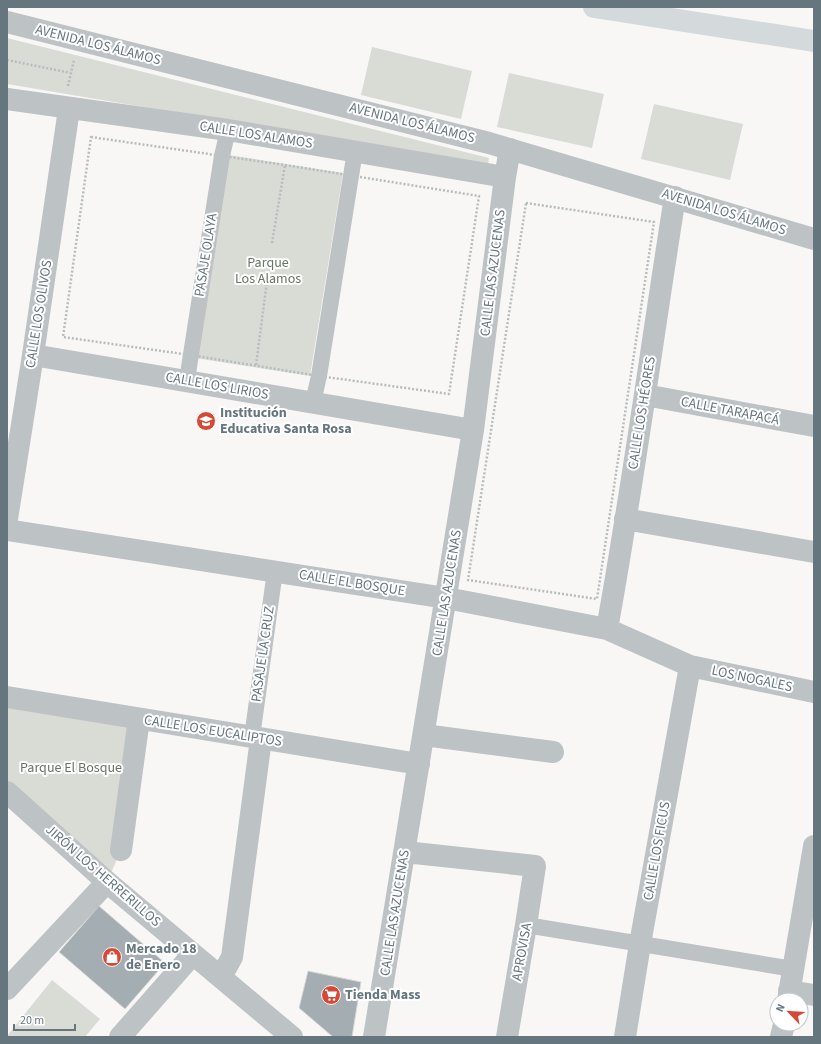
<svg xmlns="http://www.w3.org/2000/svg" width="821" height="1044" font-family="'Source Sans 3',sans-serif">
  <rect width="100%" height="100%" fill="#f8f7f5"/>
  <path fill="#d8dcd5" d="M7,38L489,158L488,165L7,84Z
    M372,47L472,71L461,119L361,95Z
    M509,73L604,94L592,148L497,127Z
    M654,104L743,124L730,180L641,159Z
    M229,155L343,173L310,376L195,358Z
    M7,697L139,719L121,850L107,882L7,792Z
    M52,980L100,1019L85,1037H7V1036Z"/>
  <path fill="#a4aeb2" stroke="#d9d9d8" d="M99,906L165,963L125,1009L59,952Z
    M308,971L361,982L352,1037H333L299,1008Z"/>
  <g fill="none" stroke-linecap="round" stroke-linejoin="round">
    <path stroke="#b8bcbe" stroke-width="2.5" stroke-dasharray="2 2" stroke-linecap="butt" d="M7,60L71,73
      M68,86L74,60
      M91,137L285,165L479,196L449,394L319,376L190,355L63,337Z
      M526,203L654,222L597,599L468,580Z
      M272,243L285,165
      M256,365L267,281"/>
    <path stroke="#bdc2c5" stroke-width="16" d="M187,380L222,156L228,130
      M313,402L319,376L355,151
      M252,737L275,571
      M526,925L793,969"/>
    <path stroke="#bdc2c5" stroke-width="22" d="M7,99L228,130L505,177
      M33,355L473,430
      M645,395L814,426
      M7,519L33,355L69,109
      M625,519L814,552
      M7,530L446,598L607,629L690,666L814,692
      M607,629C633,486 652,341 675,197
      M7,697L419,764
      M424,735L553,752
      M7,792L107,882L292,1037
      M121,850L139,719
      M405,852L535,866L526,925L507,1037
      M221,977L232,957L261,739
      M7,989L107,882
      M789,991L814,995
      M788,1000L814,846
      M120,1037L193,954
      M374,1037L473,430L505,177L510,149
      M625,1037L640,944L690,666
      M781,1037L784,1024"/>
    <path stroke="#bdc2c5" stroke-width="22" d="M7,22L489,143L814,239"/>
    <path stroke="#d4d9db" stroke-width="22" d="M594,7L814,41"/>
  </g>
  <defs>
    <g id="school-disc" transform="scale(1)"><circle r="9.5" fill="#d54938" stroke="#fff"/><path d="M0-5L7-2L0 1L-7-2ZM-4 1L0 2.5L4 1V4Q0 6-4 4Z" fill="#fff"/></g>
    <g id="shop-disc" transform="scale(1)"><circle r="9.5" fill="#d54938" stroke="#fff"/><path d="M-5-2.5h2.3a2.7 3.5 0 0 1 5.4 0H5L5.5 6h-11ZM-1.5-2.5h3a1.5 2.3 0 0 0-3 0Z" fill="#fff"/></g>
    <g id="supermarket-disc" transform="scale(1)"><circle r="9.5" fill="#d54938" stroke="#fff"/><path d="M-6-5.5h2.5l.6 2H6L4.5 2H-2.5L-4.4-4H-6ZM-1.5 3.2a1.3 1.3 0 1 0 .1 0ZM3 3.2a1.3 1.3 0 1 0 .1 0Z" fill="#fff"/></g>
  </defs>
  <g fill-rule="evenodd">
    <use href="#school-disc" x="206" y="421"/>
    <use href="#shop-disc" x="112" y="957"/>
    <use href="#supermarket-disc" x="331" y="995"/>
  </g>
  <g text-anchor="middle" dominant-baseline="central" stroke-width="4" stroke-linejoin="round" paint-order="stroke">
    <g font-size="14" fill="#65767e" stroke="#fff">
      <text transform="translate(98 45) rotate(14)">AVENIDA LOS ÁLAMOS</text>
      <text transform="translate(412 123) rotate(14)">AVENIDA LOS ÁLAMOS</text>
      <text transform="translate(256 135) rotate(9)">CALLE LOS ALAMOS</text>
      <text transform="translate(724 212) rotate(17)">AVENIDA LOS ÁLAMOS</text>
      <text transform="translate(206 255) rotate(-81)">PASAJE OLAYA</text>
      <text transform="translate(493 273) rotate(-83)">CALLE LAS AZUCENAS</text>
      <text transform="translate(39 314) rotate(-81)">CALLE LOS OLIVOS</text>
      <text transform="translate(217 386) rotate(10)">CALLE LOS LIRIOS</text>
      <text transform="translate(730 411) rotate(11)">CALLE TARAPACÁ</text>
      <text transform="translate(642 413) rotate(-81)">CALLE LOS HÉORES</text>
      <text transform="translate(352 583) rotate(9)">CALLE EL BOSQUE</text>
      <text transform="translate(447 593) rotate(-81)">CALLE LAS AZUCENAS</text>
      <text transform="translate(263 654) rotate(-82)">PASAJE LA CRUZ</text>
      <text transform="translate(752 679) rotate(12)">LOS NOGALES</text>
      <text transform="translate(213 731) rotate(9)">CALLE LOS EUCALIPTOS</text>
      <text transform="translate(657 851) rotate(-80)">CALLE LOS FICUS</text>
      <text transform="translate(103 876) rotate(41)">JIRÓN LOS HERRERILLOS</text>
      <text transform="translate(395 913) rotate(-81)">CALLE LAS AZUCENAS</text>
      <text transform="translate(522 952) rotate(-80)">APROVISA</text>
    </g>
    <g font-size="14" fill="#697664" stroke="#fff">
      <text x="268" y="263">Parque<tspan x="268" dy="16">Los Alamos</tspan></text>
      <text x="71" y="768">Parque El Bosque</text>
    </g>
    <g font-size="14" font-weight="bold" fill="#65767e" stroke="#fff" text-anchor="start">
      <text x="220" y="413">Institución<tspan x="220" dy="16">Educativa Santa Rosa</tspan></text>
      <text x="126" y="949">Mercado 18<tspan x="126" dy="16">de Enero</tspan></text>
      <text x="345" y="995">Tienda Mass</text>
    </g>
  </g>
  <rect width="821" height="1044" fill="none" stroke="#65767e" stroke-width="16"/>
  <g transform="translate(789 1012) rotate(295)"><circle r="19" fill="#ffffff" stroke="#c1c8cb"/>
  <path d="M0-3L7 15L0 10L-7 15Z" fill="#d54938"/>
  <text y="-6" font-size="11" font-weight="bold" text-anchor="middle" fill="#65767e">N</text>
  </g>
  <path d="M14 1024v6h61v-6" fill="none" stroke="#65767e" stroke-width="2"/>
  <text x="20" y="1024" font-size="12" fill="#65767e" stroke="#ffffff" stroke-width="3" paint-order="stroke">20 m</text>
</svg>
